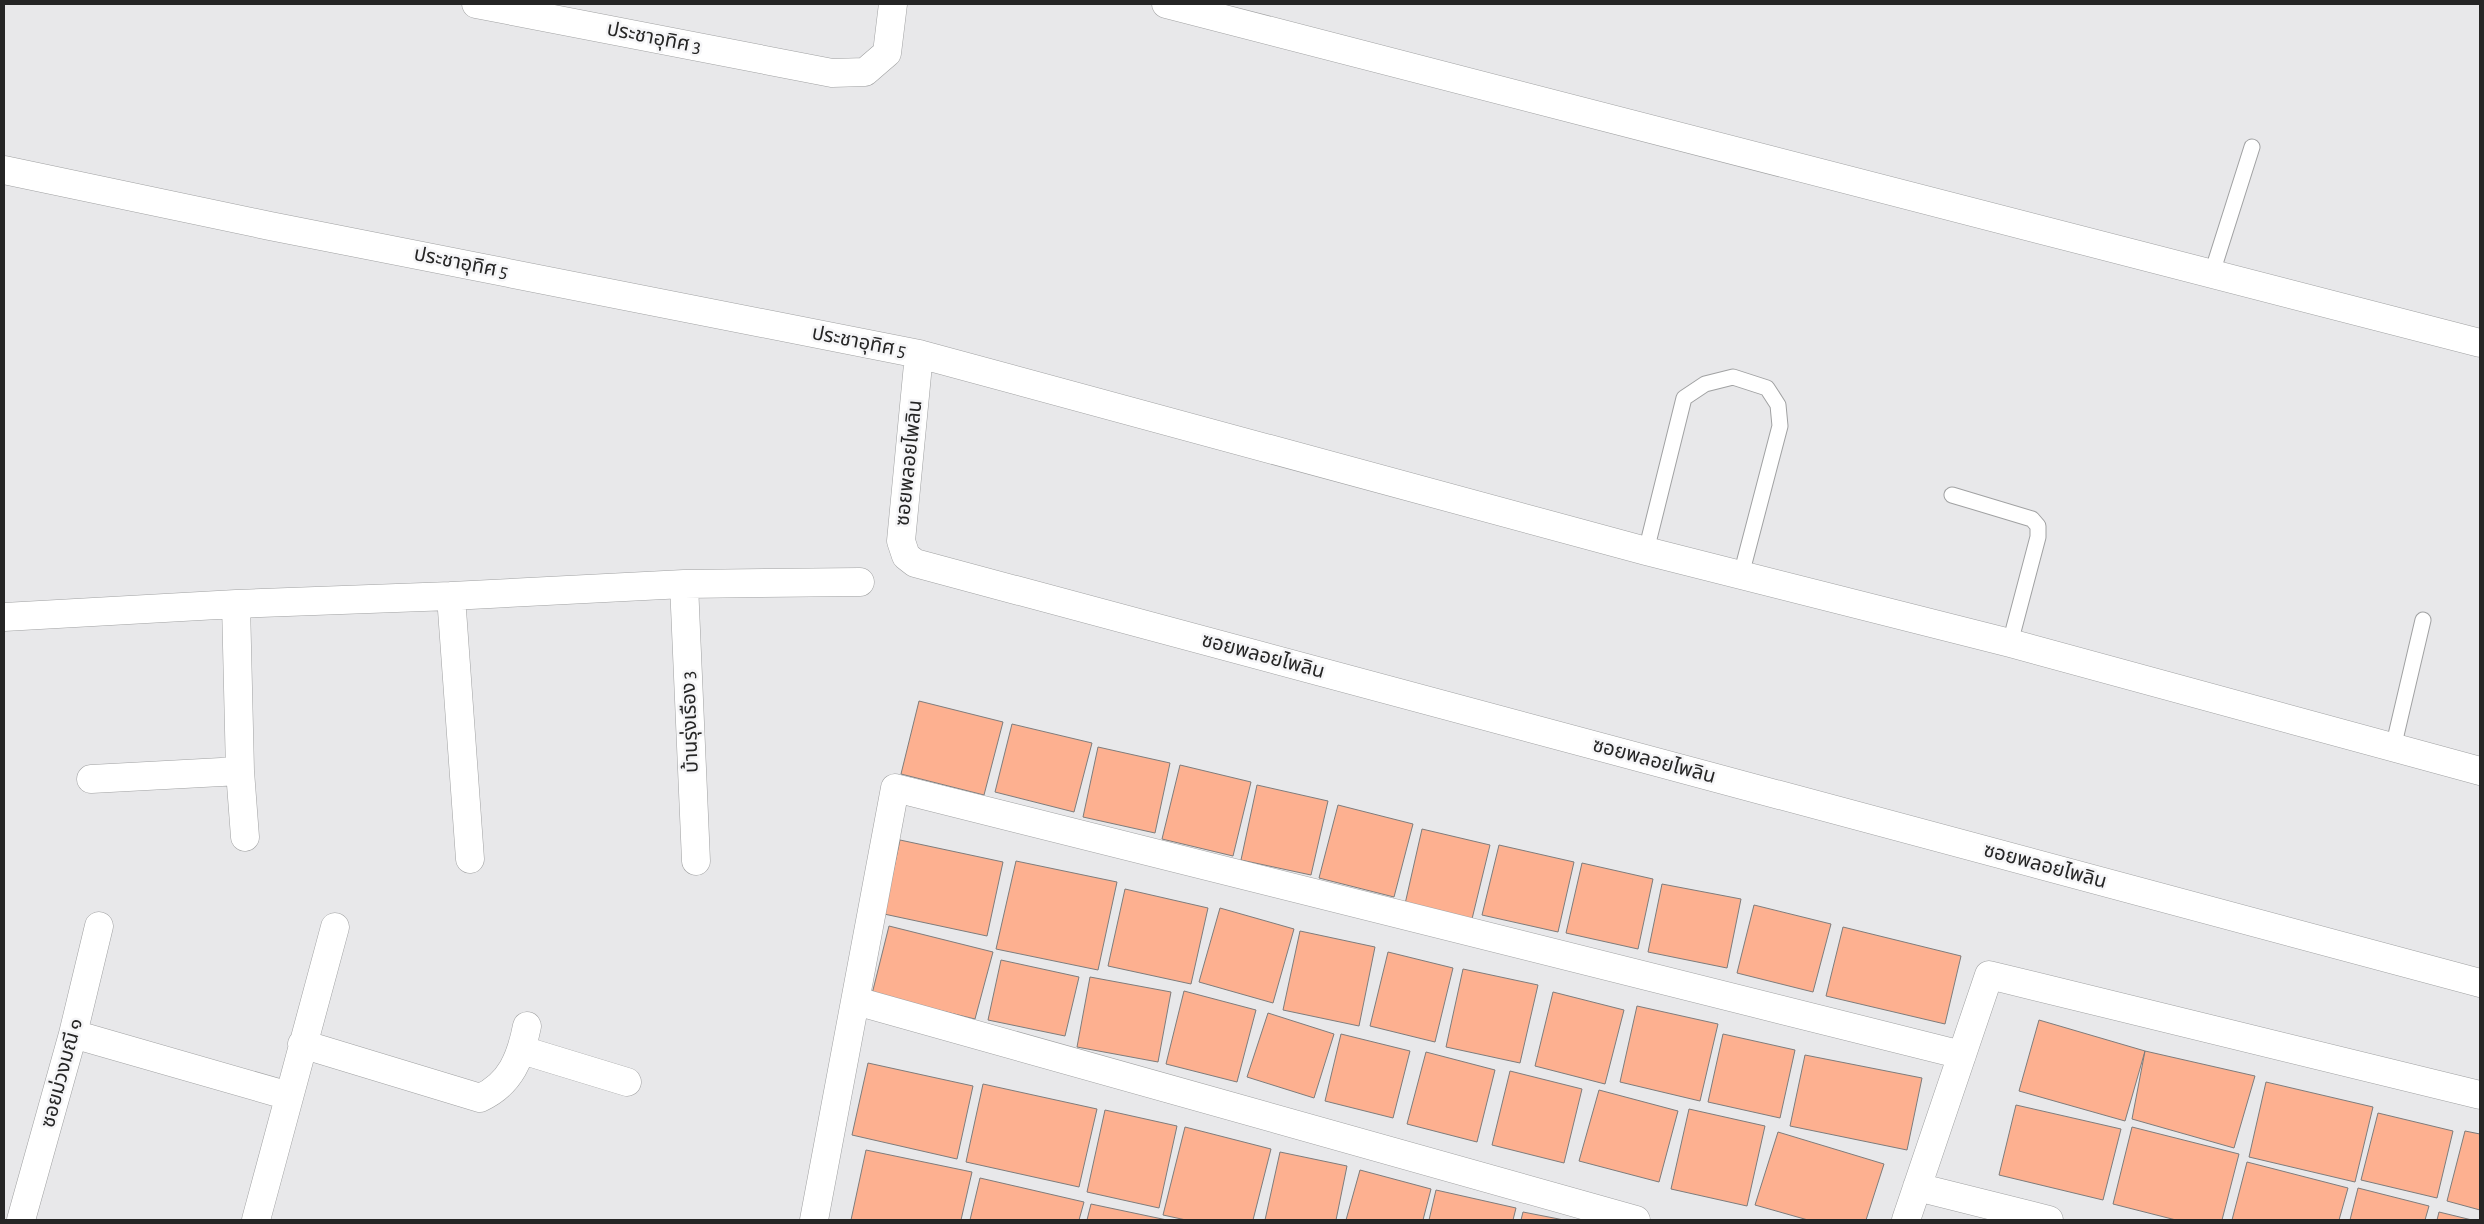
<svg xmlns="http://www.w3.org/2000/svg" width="2484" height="1224" font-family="'Alegreya Sans','Noto Sans Thai',sans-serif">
  <rect width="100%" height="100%" fill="#e8e8ea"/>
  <path fill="#fdb090" stroke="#7e7c7b" d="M919,701L1003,722L984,795L901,774Z
    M1012,724L1092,743L1074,812L995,792Z
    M1098,747L1170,763L1155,833L1083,817Z
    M1180,765L1251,782L1233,856L1162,839Z
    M1257,785L1328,801L1311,875L1241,860Z
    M1338,805L1413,824L1394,897L1319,878Z
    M1422,829L1490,845L1472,919L1405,904Z
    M900,840L1003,862L987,936L884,914Z
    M1499,845L1574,862L1558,932L1482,915Z
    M1016,861L1117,882L1098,970L996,949Z
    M1582,863L1653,879L1638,949L1566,933Z
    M1662,884L1741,899L1727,968L1648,952Z
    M1125,889L1208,908L1191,984L1108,966Z
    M1754,905L1831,924L1813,992L1737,973Z
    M1220,908L1294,929L1273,1003L1199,982Z
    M889,926L993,952L975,1019L872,994Z
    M1843,927L1961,956L1945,1024L1826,996Z
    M1300,931L1375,947L1359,1026L1283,1010Z
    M1388,952L1453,968L1435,1042L1370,1026Z
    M1001,960L1079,977L1065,1036L988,1020Z
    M1463,969L1538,985L1520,1063L1446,1047Z
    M1090,977L1171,992L1158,1062L1077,1047Z
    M1184,991L1256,1010L1237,1082L1166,1064Z
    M1553,992L1624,1010L1605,1084L1535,1066Z
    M1637,1006L1718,1024L1700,1101L1620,1082Z
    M1268,1013L1334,1034L1314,1098L1247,1077Z
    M2039,1020L2145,1051L2125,1121L2019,1091Z
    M1341,1034L1410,1051L1393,1118L1325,1101Z
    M1723,1034L1795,1050L1780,1118L1708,1102Z
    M2145,1051L2255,1076L2234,1148L2132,1119Z
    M1426,1052L1495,1070L1477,1142L1407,1124Z
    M1805,1055L1922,1078L1907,1150L1790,1126Z
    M868,1063L973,1086L957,1159L852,1135Z
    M1510,1071L1582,1089L1564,1163L1492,1145Z
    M2266,1082L2373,1107L2355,1182L2249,1157Z
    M983,1084L1097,1109L1079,1187L966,1162Z
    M1599,1090L1678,1111L1659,1182L1579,1161Z
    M2016,1105L2121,1129L2103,1200L1999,1175Z
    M1689,1109L1765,1126L1747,1206L1671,1189Z
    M1105,1110L1177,1126L1159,1208L1087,1192Z
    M2378,1113L2453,1131L2437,1198L2361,1180Z
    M1185,1127L1271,1149L1253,1220H1186L1163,1215Z
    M2132,1127L2239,1154L2222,1220H2176L2113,1204Z
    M2465,1131L2480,1134V1210L2447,1201Z
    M1778,1132L1884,1164L1866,1220H1808L1755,1205Z
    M866,1150L972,1172L961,1220H851Z
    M1280,1152L1347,1166L1336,1220H1265Z
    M2247,1162L2348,1188L2339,1220H2232Z
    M1360,1170L1431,1189L1423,1220H1346Z
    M980,1178L1084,1202L1079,1220H970Z
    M2358,1188L2429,1206L2425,1220H2350Z
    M1436,1190L1516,1208L1513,1220H1429Z
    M1091,1204L1167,1220H1087Z
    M1523,1212L1564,1220H1521Z
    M2439,1212L2472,1220H2437Z"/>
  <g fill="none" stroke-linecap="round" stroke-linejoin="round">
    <g stroke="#a0a1a2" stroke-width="17">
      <path id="lane" d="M2212,273L2252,147
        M1952,495L2032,519L2038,526V537L2010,643
        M1646,551L1684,398L1705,384L1733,377L1767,388L1778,405L1780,426L1741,575
        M2393,748L2423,620"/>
    </g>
    <g stroke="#a0a1a2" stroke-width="29">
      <path id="street" d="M476,4L832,73L865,72L887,53L893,4
        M1166,4L2480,343
        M4,170L270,226L919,354L1646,551L2010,643L2480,771
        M919,354L901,541L906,556L915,563L2480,983
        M684,584L696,861
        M451,596L470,859
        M236,604L240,771L245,837
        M4,617L236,604L451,596L684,584L860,582
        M91,779L240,771
        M856,1001L1636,1220
        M73,1034L289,1096
        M302,1044L480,1098C511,1084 521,1057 527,1026
        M522,1050L627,1082
        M1917,1187L2049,1220
        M21,1220L73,1034L99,926
        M256,1220L335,927
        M814,1220L895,788L1962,1055
        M1906,1220L1989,975L2480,1095"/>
    </g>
    <use href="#lane" stroke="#fff" stroke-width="15"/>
    <use href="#street" stroke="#fff" stroke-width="28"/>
  </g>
  <g text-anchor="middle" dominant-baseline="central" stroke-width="5" stroke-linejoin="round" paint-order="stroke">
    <g font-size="20" fill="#252525" stroke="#f5f5f7">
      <text transform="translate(654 38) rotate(11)">ประชาอุทิศ 3</text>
      <text transform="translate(461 263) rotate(11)">ประชาอุทิศ 5</text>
      <text transform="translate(859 342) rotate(11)">ประชาอุทิศ 5</text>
      <text transform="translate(909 463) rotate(-84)">ซอยพลอยไพลิน</text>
      <text transform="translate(1263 656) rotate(15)">ซอยพลอยไพลิน</text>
      <text transform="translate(690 722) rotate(-92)">บ้านรุ่งเรือง 3</text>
      <text transform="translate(1654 761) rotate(15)">ซอยพลอยไพลิน</text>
      <text transform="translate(2045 866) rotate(15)">ซอยพลอยไพลิน</text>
      <text transform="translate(62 1073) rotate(-75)">ซอยม่วงมณี ๑</text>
    </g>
  </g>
  <rect width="2484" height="1224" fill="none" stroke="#252525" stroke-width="10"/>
</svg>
